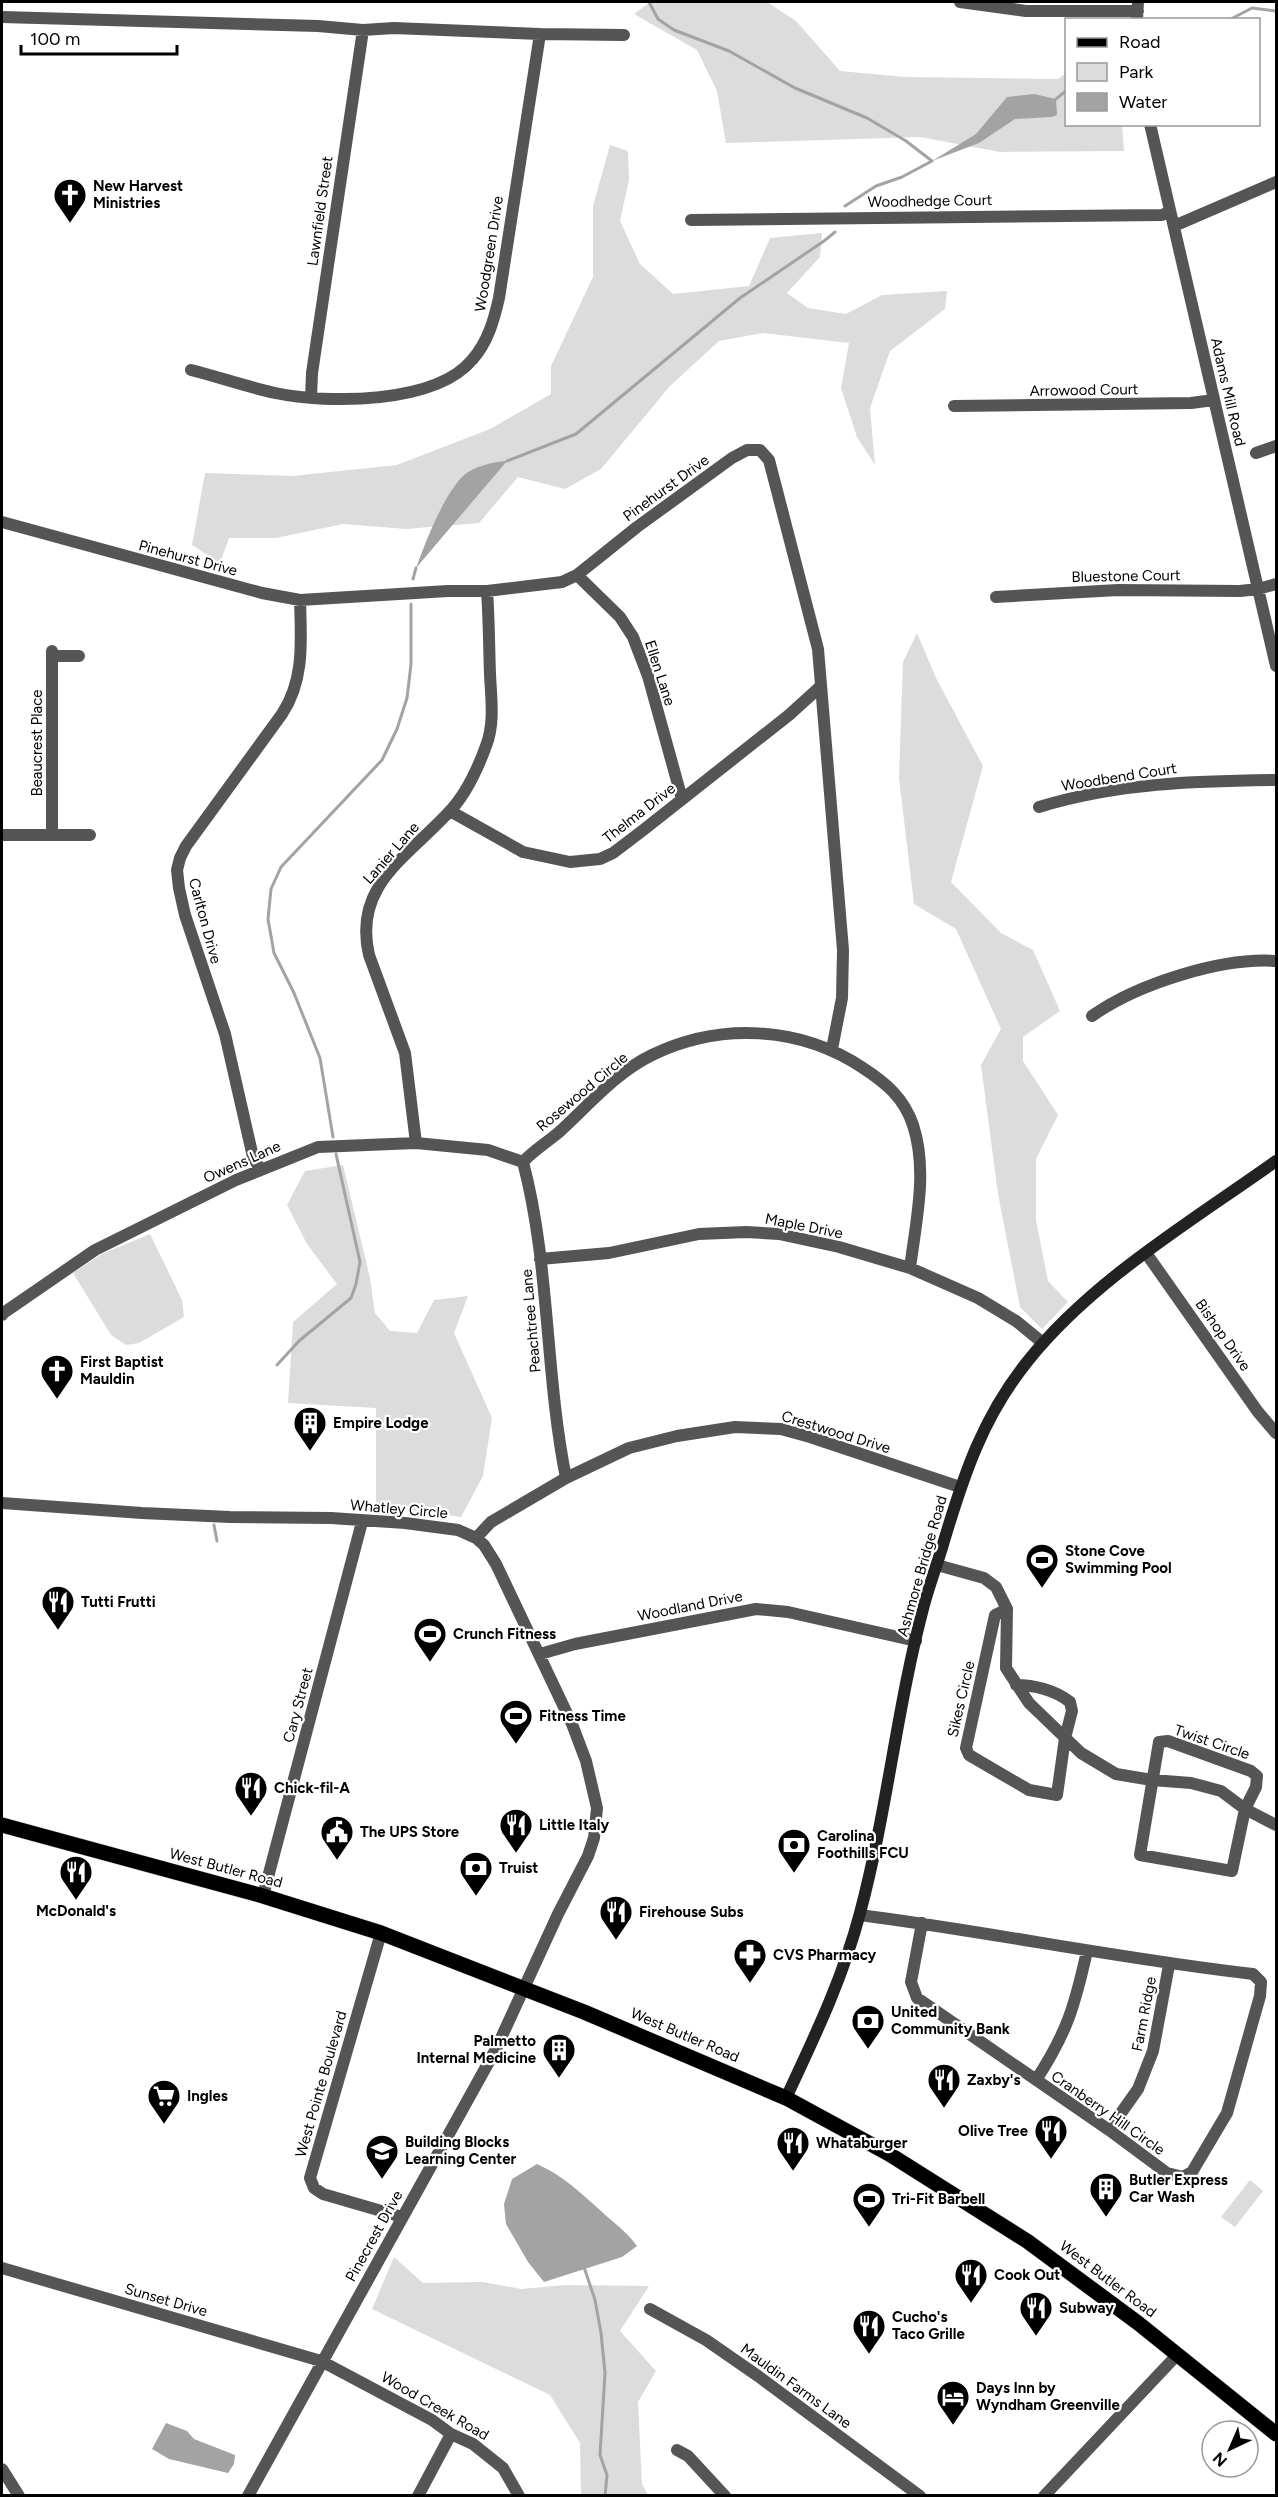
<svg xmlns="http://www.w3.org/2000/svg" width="1278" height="2497" font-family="Figtree,sans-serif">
  <rect width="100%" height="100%" fill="#fff"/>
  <path fill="#dcdcdc" d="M650,2H767L796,21L840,71L906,77L1058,79L1066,73V124L1122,125L1124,151L1000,152L920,137L726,143L717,91L697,50L634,14Z
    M610,145L628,151L629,180L620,221L640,264L673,294L749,286L770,238L822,233L820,257L787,293L808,308L846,314L882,295L947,291L945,309L890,351L870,408L875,465L857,437L841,388L849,343L763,333L719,341L670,386L601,469L565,489L518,477L479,523L406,529L343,524L276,538H229L220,563L192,545L205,473L292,476L397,465L490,429L551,394V366L593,277V206Z
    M917,633L936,678L983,766L951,882L1001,933L1033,950L1060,1011L1023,1037V1061L1058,1115L1036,1159V1220L1048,1281L1068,1302L1042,1329L1020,1307L998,1194L981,1065L1001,1029L956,929L914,904L899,778L903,662Z
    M343,1165L370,1278L375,1313L390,1331L417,1333L434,1300L468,1296L454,1333L492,1418L483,1476L461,1517L376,1505V1408L288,1403L293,1322L337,1284L307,1244L287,1205L305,1171Z
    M150,1234L182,1300L184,1317L139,1343L126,1345L111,1335L73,1273L102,1254Z
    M1250,2180L1263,2191L1235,2227L1221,2217Z
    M394,2257L423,2283L483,2282L521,2289L565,2285L649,2286L620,2331L656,2371L638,2402L642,2484L648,2495H581L580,2443L550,2395L372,2309Z"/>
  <path fill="#a3a3a3" d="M1034,94L1056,99L1057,115L1051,117L1015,119L979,143L932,161L976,134L1007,97Z
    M507,461L416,568C426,541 443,496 463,476C474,466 493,462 507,461Z
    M537,2164C562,2175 580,2192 601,2211C614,2223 627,2232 637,2246L622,2257L544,2282L528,2262L506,2224L504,2204L512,2179Z
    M166,2423L187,2431L194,2439L235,2455L234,2464L228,2473L169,2459L152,2449Z"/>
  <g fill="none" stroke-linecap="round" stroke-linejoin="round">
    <path stroke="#a3a3a3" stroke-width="3" d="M649,2L658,19L674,30L729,51L795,88L867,118L906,141L932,161
      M1229,20L1252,8L1276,11
      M1056,99L1066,91
      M845,206L876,186L902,177L932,161
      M507,461L576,434L740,298L824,241L835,232
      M413,579L416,568
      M333,1137L320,1058L294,993L274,953L268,919L271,889L281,867L382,760L397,729L407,698L411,664V604
      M277,1365L299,1341L351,1298L356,1284L360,1262L336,1154
      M214,1525L217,1541
      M584,2267L595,2300L601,2333L605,2373L600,2455L607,2475L605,2496"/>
    <g stroke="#dbdbdb" stroke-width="16">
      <path id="primary" d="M2,1825L263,1896L381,1933L584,2012L786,2098L889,2154L1027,2241L1138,2323L1276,2434"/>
    </g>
    <path stroke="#555" stroke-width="12" d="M960,2L1026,11H1138
      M2,17L318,26L363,30L394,28L540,34L624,35
      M1137,20L1138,2
      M1150,124L1276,666
      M691,220L1162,215L1169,212
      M1174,226L1276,182
      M191,370C219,377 247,387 275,393C328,404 435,404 472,360C488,342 494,320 499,298L540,34
      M311,398L312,373L363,30
      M954,406L1191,403L1214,400
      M1256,453L1276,446
      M2,522L262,593L300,600L448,591H487L562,582L577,575L637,527L732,458L747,450H760L769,460L818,649L843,950L842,998L832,1049
      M577,575L620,617L633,637L648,676L682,799
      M996,597L1118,590L1240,591L1258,589L1276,584
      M52,656H79
      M1039,807C1117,783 1196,781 1276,780
      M450,811L523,852L570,862L600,859L613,853L642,831L789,715L821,686
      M2,835H90
      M52,835V651
      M1092,1016C1137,984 1222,957 1276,961
      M416,1143L405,1053L369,955C353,886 406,858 448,813C465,796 478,768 486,746C495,723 491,698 490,674C489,646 489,619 487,591
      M523,1162C533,1151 546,1143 558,1133C588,1106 615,1073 652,1055C720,1022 800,1026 863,1068C886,1083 904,1098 913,1125C928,1171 916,1221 910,1268
      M523,1162C550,1264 545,1374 566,1478
      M260,1169L253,1157L225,1034L185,915L179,888L177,870L180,858L186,846L282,714C305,679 301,640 300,600
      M1146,1253L1258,1412L1276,1433
      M540,1259L609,1253L699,1234L746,1232L779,1234L839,1247L910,1268L978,1298L1016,1321L1043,1343
      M2,1314L95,1250L236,1180L318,1147L416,1143L488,1150L523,1162
      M2,1503L142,1513L230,1517L331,1518L405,1523L458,1530L476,1538L484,1545L496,1564L572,1724L586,1761L597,1808L594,1838L588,1856L558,1914L496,2049L248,2496
      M476,1538L491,1522L566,1478L629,1448L677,1436L735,1427L781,1429L810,1437L960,1487
      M937,1565L984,1578L996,1587L1007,1609L1006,1668L1029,1703L1081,1753L1116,1774L1152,1780L1191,1783L1221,1791L1245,1809L1276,1825
      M1007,1609L995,1615L966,1748L969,1755L1029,1790L1057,1795L1065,1738L1072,1711L1070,1702C1055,1690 1034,1685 1016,1685
      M540,1654L575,1644L756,1609L788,1612L916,1641
      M1168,1741L1251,1771L1257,1776L1256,1787L1245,1809L1232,1871L1140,1855L1159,1742Z
      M263,1896L362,1522
      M860,1915C991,1932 1121,1959 1253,1974L1261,1982L1260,1996L1227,2113L1192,2172L1183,2177L1167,2173L1109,2130L917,1998L911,1982L922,1923
      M381,1933L310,2178L314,2188L323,2194L402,2217
      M1036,2080C1067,2033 1075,2005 1087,1951
      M1109,2130L1138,2089L1153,2051L1169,1965
      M2,2268L321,2361L432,2420L451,2434L473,2444L503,2468L519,2496
      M650,2309L706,2340L758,2376L920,2496
      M677,2450L688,2456L725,2496
      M2,2469L19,2496
      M418,2496L451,2434
      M1044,2496L1177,2355"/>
    <path stroke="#555" stroke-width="12" d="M2,1313V1315"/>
    <path stroke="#222" stroke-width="12" d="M786,2098C814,2038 843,1978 860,1913C887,1812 897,1706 924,1605C930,1583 938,1562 944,1541C964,1474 983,1417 1027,1362C1092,1280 1192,1221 1276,1161"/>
    <use href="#primary" stroke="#000" stroke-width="15"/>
  </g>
  <defs>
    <g id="church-pin" transform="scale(1.725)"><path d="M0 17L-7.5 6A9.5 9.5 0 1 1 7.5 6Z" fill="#000" stroke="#fff"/><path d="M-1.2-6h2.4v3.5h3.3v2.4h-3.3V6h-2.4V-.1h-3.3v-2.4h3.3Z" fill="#fff"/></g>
    <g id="building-pin" transform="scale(1.725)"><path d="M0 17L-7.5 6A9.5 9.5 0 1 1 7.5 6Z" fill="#000" stroke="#fff"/><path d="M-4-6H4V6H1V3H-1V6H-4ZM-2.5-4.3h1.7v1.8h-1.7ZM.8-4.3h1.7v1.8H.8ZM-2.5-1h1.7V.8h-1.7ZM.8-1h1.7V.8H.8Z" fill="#fff"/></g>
    <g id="stadium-pin" transform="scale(1.725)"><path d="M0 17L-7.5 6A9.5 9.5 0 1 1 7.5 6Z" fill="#000" stroke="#fff"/><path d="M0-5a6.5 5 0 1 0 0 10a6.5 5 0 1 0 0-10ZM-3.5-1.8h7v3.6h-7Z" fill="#fff"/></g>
    <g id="restaurant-pin" transform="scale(1.725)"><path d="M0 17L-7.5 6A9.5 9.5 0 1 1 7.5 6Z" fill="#000" stroke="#fff"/><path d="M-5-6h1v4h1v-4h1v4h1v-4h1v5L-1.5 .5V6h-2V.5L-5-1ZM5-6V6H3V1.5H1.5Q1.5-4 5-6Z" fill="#fff"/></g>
    <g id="civic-pin" transform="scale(1.725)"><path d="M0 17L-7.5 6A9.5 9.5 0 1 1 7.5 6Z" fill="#000" stroke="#fff"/><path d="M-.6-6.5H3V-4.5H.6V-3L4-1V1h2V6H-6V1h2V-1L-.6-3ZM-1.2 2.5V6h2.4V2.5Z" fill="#fff"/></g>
    <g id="bank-pin" transform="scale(1.725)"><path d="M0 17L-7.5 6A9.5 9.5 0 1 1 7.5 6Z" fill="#000" stroke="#fff"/><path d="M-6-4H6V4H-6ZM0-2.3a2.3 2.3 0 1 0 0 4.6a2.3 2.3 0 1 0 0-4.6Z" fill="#fff"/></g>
    <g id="pharmacy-pin" transform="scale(1.725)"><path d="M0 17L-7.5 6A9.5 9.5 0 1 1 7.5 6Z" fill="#000" stroke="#fff"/><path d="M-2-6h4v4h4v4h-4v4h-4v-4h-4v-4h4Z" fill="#fff"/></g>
    <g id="supermarket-pin" transform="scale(1.725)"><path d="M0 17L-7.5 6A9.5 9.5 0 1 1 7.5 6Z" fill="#000" stroke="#fff"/><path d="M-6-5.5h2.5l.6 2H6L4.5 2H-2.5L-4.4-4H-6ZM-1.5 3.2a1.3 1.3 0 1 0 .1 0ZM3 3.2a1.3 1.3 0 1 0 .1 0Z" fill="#fff"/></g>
    <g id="school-pin" transform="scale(1.725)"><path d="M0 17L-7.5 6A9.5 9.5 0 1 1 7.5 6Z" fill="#000" stroke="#fff"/><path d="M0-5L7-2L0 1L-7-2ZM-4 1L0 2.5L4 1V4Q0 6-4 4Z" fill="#fff"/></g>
    <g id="hotel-pin" transform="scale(1.725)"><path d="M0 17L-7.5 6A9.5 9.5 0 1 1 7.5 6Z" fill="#000" stroke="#fff"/><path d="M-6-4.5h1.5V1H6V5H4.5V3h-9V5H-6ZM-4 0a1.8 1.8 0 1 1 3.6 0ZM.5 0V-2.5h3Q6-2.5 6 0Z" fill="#fff"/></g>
  </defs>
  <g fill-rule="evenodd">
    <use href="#church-pin" x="70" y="195"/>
    <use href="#church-pin" x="57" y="1371"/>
    <use href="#building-pin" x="310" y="1423"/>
    <use href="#stadium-pin" x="1042" y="1560"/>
    <use href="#restaurant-pin" x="58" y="1602"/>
    <use href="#stadium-pin" x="430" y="1634"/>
    <use href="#stadium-pin" x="516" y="1716"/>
    <use href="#restaurant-pin" x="251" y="1788"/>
    <use href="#restaurant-pin" x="516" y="1825"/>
    <use href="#civic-pin" x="337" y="1832"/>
    <use href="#bank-pin" x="794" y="1845"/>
    <use href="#bank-pin" x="476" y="1868"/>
    <use href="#restaurant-pin" x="76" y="1872"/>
    <use href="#restaurant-pin" x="616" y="1912"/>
    <use href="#pharmacy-pin" x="750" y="1955"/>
    <use href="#bank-pin" x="868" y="2021"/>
    <use href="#building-pin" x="559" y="2050"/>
    <use href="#restaurant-pin" x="944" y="2080"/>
    <use href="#supermarket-pin" x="164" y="2096"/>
    <use href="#restaurant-pin" x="1051" y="2131"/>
    <use href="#restaurant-pin" x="793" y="2143"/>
    <use href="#school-pin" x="382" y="2151"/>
    <use href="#building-pin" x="1106" y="2189"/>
    <use href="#stadium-pin" x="869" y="2199"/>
    <use href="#restaurant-pin" x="971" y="2275"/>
    <use href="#restaurant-pin" x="1036" y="2308"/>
    <use href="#restaurant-pin" x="869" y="2326"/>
    <use href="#hotel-pin" x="953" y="2397"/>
  </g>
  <g text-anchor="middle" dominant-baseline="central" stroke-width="4.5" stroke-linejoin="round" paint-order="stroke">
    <g font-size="15" font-weight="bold" fill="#000" stroke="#fff" text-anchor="start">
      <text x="93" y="186">New Harvest<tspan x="93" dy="17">Ministries</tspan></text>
      <text x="80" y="1362">First Baptist<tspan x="80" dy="17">Mauldin</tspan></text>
      <text x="333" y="1423">Empire Lodge</text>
      <text x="1065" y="1551">Stone Cove<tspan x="1065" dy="17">Swimming Pool</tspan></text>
      <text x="81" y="1602">Tutti Frutti</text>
      <text x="453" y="1634">Crunch Fitness</text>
      <text x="539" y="1716">Fitness Time</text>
      <text x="274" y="1788">Chick-fil-A</text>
      <text x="539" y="1825">Little Italy</text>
      <text x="360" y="1832">The UPS Store</text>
      <text x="817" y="1836">Carolina<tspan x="817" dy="17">Foothills FCU</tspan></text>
      <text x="499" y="1868">Truist</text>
      <text x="76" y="1911" text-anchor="middle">McDonald's</text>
      <text x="639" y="1912">Firehouse Subs</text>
      <text x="773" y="1955">CVS Pharmacy</text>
      <text x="891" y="2012">United<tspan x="891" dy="17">Community Bank</tspan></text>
      <text x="536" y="2041" text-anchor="end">Palmetto<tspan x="536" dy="17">Internal Medicine</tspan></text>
      <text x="967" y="2080">Zaxby's</text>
      <text x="187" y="2096">Ingles</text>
      <text x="1028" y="2131" text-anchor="end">Olive Tree</text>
      <text x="405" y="2142">Building Blocks<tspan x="405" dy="17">Learning Center</tspan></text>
      <text x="816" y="2143">Whataburger</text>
      <text x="1129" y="2180">Butler Express<tspan x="1129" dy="17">Car Wash</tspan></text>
      <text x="892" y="2199">Tri-Fit Barbell</text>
      <text x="994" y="2275">Cook Out</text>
      <text x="1059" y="2308">Subway</text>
      <text x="892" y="2317">Cucho's<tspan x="892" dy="17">Taco Grille</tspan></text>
      <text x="976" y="2388">Days Inn by<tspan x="976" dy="17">Wyndham Greenville</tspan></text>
    </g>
    <g font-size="15" fill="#000" stroke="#fff">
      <text transform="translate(930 201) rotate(-1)">Woodhedge Court</text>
      <text transform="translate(320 211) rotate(-82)">Lawnfield Street</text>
      <text transform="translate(489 254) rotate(-81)">Woodgreen Drive</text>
      <text transform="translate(1084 390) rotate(-1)">Arrowood Court</text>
      <text transform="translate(1228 392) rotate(77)">Adams Mill Road</text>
      <text transform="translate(666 488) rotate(-36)">Pinehurst Drive</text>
      <text transform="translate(188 558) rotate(15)">Pinehurst Drive</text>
      <text transform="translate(1126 576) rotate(-1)">Bluestone Court</text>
      <text transform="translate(660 673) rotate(72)">Ellen Lane</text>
      <text transform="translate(37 743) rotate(-90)">Beaucrest Place</text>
      <text transform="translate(1119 777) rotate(-9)">Woodbend Court</text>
      <text transform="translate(639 813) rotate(-38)">Thelma Drive</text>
      <text transform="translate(391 853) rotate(-49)">Lanier Lane</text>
      <text transform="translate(205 921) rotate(75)">Carlton Drive</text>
      <text transform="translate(582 1092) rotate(-40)">Rosewood Circle</text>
      <text transform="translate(242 1162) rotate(-24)">Owens Lane</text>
      <text transform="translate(804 1226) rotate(11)">Maple Drive</text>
      <text transform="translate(531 1321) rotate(-95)">Peachtree Lane</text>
      <text transform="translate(1223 1335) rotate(55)">Bishop Drive</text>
      <text transform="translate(836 1432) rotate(17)">Crestwood Drive</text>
      <text transform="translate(399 1509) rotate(5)">Whatley Circle</text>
      <text transform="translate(922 1566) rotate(-74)">Ashmore Bridge Road</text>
      <text transform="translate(690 1606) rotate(-11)">Woodland Drive</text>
      <text transform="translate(961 1699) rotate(-77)">Sikes Circle</text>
      <text transform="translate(298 1705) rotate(-75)">Cary Street</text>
      <text transform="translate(1212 1742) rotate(19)">Twist Circle</text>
      <text transform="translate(226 1868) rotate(15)">West Butler Road</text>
      <text transform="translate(1144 2014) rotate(-79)">Farm Ridge</text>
      <text transform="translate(685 2035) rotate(23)">West Butler Road</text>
      <text transform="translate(321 2084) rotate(-74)">West Pointe Boulevard</text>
      <text transform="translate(1108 2113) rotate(35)">Cranberry Hill Circle</text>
      <text transform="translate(374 2236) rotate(-61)">Pinecrest Drive</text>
      <text transform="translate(1108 2279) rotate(37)">West Butler Road</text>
      <text transform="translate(166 2300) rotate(16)">Sunset Drive</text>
      <text transform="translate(796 2386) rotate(36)">Mauldin Farms Lane</text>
      <text transform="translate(435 2406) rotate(30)">Wood Creek Road</text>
    </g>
  </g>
  <rect width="1278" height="2497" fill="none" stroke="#000000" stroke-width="6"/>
  <rect x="1065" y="18" width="195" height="108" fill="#ffffff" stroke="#999999" stroke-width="1.5"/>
  <rect x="1077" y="38" width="30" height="9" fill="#000000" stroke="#999999" stroke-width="1.5"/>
  <text x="1119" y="48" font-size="18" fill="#000000">Road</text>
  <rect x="1077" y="63" width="30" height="18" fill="#dcdcdc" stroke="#999999" stroke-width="1.5"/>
  <text x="1119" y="78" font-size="18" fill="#000000">Park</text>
  <rect x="1077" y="93" width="30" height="18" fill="#a3a3a3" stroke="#999999" stroke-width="1.5"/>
  <text x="1119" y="108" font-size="18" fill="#000000">Water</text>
  <g transform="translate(1230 2449) rotate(224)"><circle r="28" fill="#ffffff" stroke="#999999" stroke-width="1.5"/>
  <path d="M0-4.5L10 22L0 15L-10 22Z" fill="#000000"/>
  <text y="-9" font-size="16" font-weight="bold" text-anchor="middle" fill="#000000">N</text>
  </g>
  <path d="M21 45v9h156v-9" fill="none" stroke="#000000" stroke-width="3"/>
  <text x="30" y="45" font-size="18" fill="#000000" stroke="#ffffff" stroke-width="4.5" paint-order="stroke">100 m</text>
</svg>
